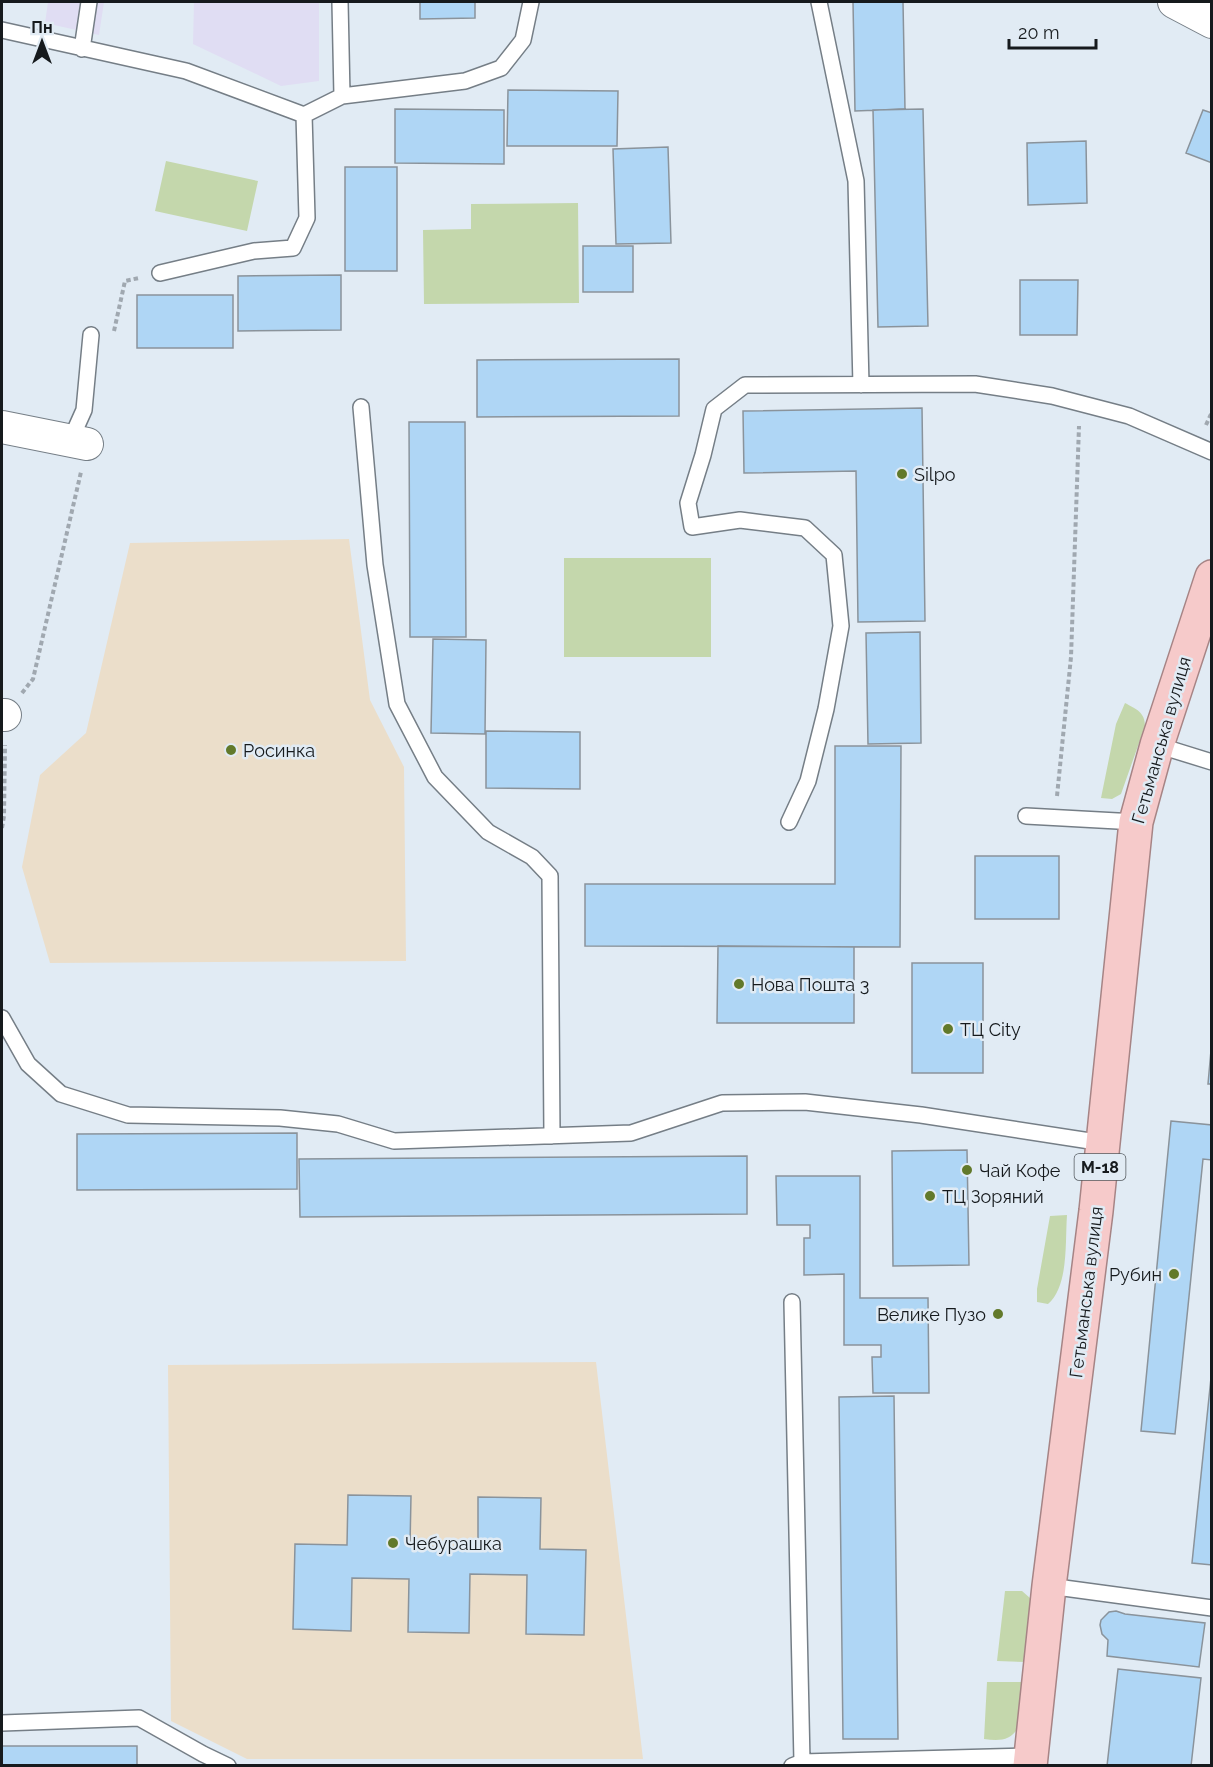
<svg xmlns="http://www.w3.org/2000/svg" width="1213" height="1767" font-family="Raleway,sans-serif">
  <rect width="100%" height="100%" fill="#e1ebf4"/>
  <path fill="#e0ddf3" d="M48,2H104L99,35L45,23Z
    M194,2H319V81L281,86L193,44Z"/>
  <path fill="#ebdeca" d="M349,539L370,700L404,767L406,961L50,963L22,867L40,775L86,733L130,543Z
    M596,1362L643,1759H247L171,1721L168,1365Z"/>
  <path fill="#c4d7ac" d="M166,161L258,181L247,231L155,211Z
    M578,203L579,303L424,304L423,230L471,229V204Z
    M564,558H711V657H564Z
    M1125,703C1136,709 1145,712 1145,726L1121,794L1112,799L1101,798L1116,724Z
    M1067,1215C1065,1242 1069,1286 1048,1304L1037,1302V1289L1050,1216Z
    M1005,1591H1022L1030,1598L1027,1662L997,1661Z
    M987,1682H1023L1018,1728C1010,1741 999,1741 984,1739Z"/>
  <path fill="#afd6f5" stroke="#8a939b" stroke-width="1.5" d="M420,2H475V18L420,19Z
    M853,2H903L905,109L855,111Z
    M508,90L618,91L617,146H507Z
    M395,109L504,110V164L395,163Z
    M923,109L928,326L878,327L873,110Z
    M1203,110L1212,113V163L1186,153Z
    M1086,141L1087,203L1028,205L1027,143Z
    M668,147L671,243L616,244L613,149Z
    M345,167H397V271H345Z
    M583,246H633V292H583Z
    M341,275V330L238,331V276Z
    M1020,280H1078L1077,335H1020Z
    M137,295H233V348H137Z
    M679,359V416L477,417V360Z
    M922,408L925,621L858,622L856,471L744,473L743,411Z
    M409,422H465L466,637H410Z
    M920,632L921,743L868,744L866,633Z
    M433,639L486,640L485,734L431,733Z
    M486,731L580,732V789L486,788Z
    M835,746H901L900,947L585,946V884H835Z
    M975,856H1059V919H975Z
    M718,946L854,947V1023H717Z
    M912,963H983V1073H912Z
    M1212,1039V1084H1208Z
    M1171,1121L1212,1125V1160L1203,1159L1175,1434L1141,1431Z
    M297,1133V1189L77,1190V1134Z
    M967,1150L969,1265L893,1266L892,1151Z
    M747,1156V1214L300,1217L299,1159Z
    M776,1176H860V1298H928L929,1393H873L872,1357H881V1345H844V1274L804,1275V1238H810V1225H777Z
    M1212,1368V1565L1192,1563Z
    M894,1396L898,1739H843L839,1397Z
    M348,1495L411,1496L410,1546L478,1548V1497L541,1498L540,1549L586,1550L584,1635L526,1634L527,1575L470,1574L469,1633L408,1632L409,1579L352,1578L351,1631L293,1629L295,1544L347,1545Z
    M1116,1611L1125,1614L1205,1623L1199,1667L1107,1656L1108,1640L1102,1634L1100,1625L1101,1620L1109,1612Z
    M1118,1669L1201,1678L1191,1766H1107Z
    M2,1746H137V1766H2Z"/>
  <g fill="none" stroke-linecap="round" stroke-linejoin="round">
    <g stroke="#757e86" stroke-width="18">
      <path id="service" d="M819,2L856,181L861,385
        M2,30L186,71L304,115
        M82,49L89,2
        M342,96L465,81L501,68L523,40L531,2
        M304,115L342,96L340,2
        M160,273L254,251L293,248L307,218L304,115
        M361,407L375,565L397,704L435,777L488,832L532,857L550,876L552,1136
        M71,439L84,410L91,335
        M1157,745L1212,762
        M1026,816L1136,822
        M789,822L808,781L826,709L841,626L834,555L805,528L740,520L692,527L688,503L703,455L714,409L745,385L975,384L1052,396L1129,416L1212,452
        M2,1018L28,1064L61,1094L128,1115L280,1118L338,1124L394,1141L631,1133L722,1103L805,1102L921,1115L1103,1143
        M792,1302L802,1762
        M1049,1586L1212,1608
        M2,1723L139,1718L203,1754L228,1766
        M792,1766L802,1762L1031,1756"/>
    </g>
    <g stroke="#757e86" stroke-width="34">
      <path id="minor" d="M1174,2L1212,22
        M2,427L87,444
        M2,715H5"/>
    </g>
    <g stroke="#a68485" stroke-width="36">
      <path id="trunk" d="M1030,1766L1049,1586L1096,1211L1136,822L1157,745L1212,577"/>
    </g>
    <path stroke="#a0a8b0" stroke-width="4" stroke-dasharray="4.5 3" stroke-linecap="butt" d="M114,331L125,281L139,278
      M1206,425L1212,412
      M22,693L33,679L81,472
      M1057,796L1071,657L1079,426
      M2,828L4,816L5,745"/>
    <use href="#service" stroke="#fff" stroke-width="15"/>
    <use href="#minor" stroke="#fff" stroke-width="32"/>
    <use href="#trunk" stroke="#f6caca" stroke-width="33"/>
  </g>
  <g fill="#62792a" stroke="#e1ebf4" stroke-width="2">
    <circle cx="902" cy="474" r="6"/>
    <circle cx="231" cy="750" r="6"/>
    <circle cx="739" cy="984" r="6"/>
    <circle cx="948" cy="1029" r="6"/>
    <circle cx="967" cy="1170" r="6"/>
    <circle cx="930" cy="1196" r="6"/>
    <circle cx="1174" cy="1274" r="6"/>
    <circle cx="998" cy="1314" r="6"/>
    <circle cx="393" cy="1543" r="6"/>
  </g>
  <g text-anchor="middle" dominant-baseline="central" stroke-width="5" stroke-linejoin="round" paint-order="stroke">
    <rect fill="#e1ebf4" stroke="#53595e" stroke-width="1.5" x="1074.5" y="1154" width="51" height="26" rx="4.5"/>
    <g font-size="16" font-weight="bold" fill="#161a1d">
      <text x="1100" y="1167">М-18</text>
    </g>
    <g font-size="18" fill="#161a1d" stroke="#e1ebf4" text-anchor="start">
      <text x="914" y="474">Silpo</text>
      <text x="243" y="750">Росинка</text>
      <text x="751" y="984">Нова Пошта 3</text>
      <text x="960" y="1029">ТЦ City</text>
      <text x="979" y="1170">Чай Кофе</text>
      <text x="942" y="1196">ТЦ Зоряний</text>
      <text x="1162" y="1274" text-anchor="end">Рубин</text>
      <text x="986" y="1314" text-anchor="end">Велике Пузо</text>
      <text x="405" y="1543">Чебурашка</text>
    </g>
    <g font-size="18" fill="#161a1d" stroke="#e1ebf4">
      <text transform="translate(1161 740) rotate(-74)">Гетьманська вулиця</text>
      <text transform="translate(1086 1292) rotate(-83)">Гетьманська вулиця</text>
    </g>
  </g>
  <rect width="1213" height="1767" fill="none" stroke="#161a1d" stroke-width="6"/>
  <g transform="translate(42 42)" stroke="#e1ebf4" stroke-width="4.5" paint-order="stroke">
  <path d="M0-4.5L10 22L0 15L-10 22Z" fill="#161a1d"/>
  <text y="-9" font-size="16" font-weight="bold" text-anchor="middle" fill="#161a1d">Пн</text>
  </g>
  <path d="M1009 39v9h87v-9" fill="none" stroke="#161a1d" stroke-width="3"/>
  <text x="1018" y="39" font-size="18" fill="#161a1d" stroke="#e1ebf4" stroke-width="4.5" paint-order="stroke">20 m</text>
</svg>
